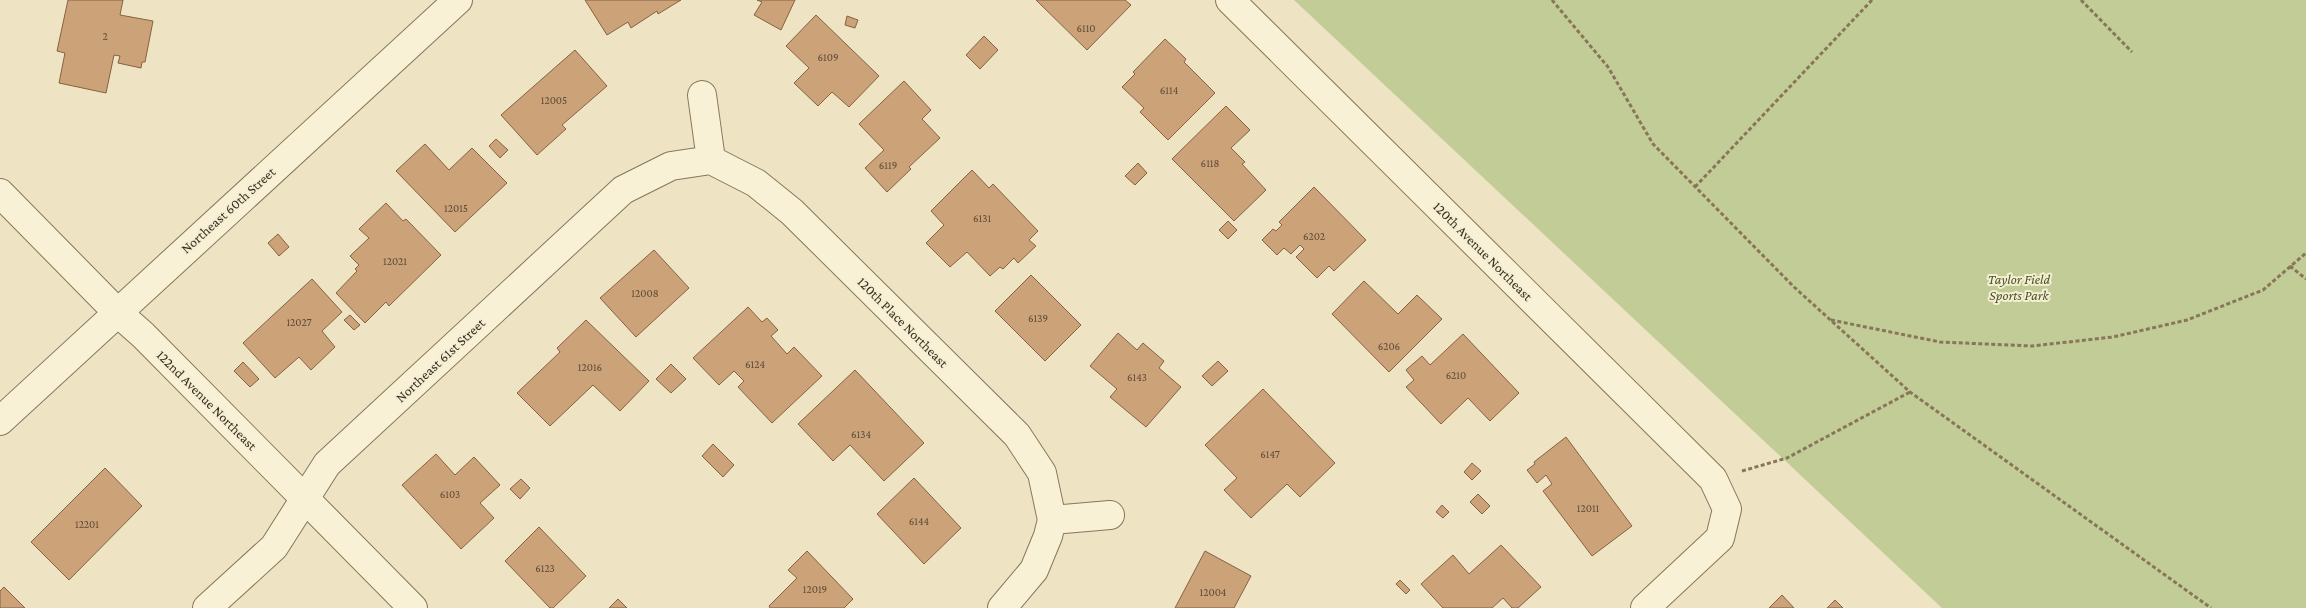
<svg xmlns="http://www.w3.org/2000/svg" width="2306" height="608" font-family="'Crimson Pro',serif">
  <rect width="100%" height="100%" fill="#eee4c3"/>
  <path fill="#c2cc97" d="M1294,0H2306V608H1942Z"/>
  <path fill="#cca279" stroke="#876140" d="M68,0H123L120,15L153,21L145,62H142L141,68L118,63L120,56L114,55L106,93L59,83L65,53L57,51Z
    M585,0H681L658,14L657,11L631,28L628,22L607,35Z
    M757,0H795L781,30L754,15L762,2Z
    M1036,0H1125L1131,5L1087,50Z
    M816,15L879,76L849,107L832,92L818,106L794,83L809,68L786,46Z
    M847,16L858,20L855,28L845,25Z
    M984,36L998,50L980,69L966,55Z
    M1165,39L1186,59L1184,62L1215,93L1168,140L1140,112L1144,108L1122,87L1135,74L1133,72Z
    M575,50L607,86L562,125L566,129L537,155L501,115Z
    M904,81L931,110L922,119L940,138L909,167L911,169L887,192L865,168L884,150L859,124Z
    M1226,106L1250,130L1231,148L1245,162L1242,164L1266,190L1234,221L1172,159Z
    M496,139L508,150L500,158L489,146Z
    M425,144L449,170L472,148L507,183L455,232L396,171Z
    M1138,163L1147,173L1135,185L1125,176Z
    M972,170L989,188L993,184L1038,231L1029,240L1036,246L1018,263L1014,258L1003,269L1000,267L990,276L967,252L950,267L926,243L944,225L931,211Z
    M1314,187L1366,240L1334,271L1329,266L1317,278L1296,257L1304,249L1300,245L1291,254L1284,248L1277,255L1262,240L1273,229L1276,231L1282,225L1279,222Z
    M386,203L403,221L406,219L441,255L389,306L386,302L365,323L336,293L357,271L355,269L359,265L350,256L369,238L359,229Z
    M1228,221L1237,230L1228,239L1219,230Z
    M278,234L289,247L279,256L268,243Z
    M654,250L689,288L636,337L600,298Z
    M1031,275L1081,325L1045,361L995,311Z
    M312,279L342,312L322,331L335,347L311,370L299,357L275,378L243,343Z
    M1364,281L1398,314L1417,295L1442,319L1389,372L1332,314Z
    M748,307L762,322L767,318L778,330L771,336L787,354L794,347L822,376L772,423L738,387L744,381L734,371L719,385L693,358Z
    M350,315L360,325L354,330L344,320Z
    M586,320L649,381L620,411L593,385L550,426L517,393L560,352L557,348Z
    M1118,333L1137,350L1143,343L1164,361L1159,368L1181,387L1146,427L1110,397L1117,389L1090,366Z
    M1463,334L1519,393L1490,421L1468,398L1441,424L1406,387L1414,380L1406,370L1422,356L1430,365Z
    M1218,361L1228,371L1212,386L1202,376Z
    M243,362L259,379L250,387L234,371Z
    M671,364L686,379L671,393L656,379Z
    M855,370L924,443L884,481L850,445L833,461L798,424Z
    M1263,389L1335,463L1300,497L1287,484L1251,518L1224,490L1237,478L1205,445Z
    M1566,437L1632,526L1592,556L1543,491L1552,484L1546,475L1537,483L1527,470L1535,464L1534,462Z
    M713,444L734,465L723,477L702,456Z
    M436,454L455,475L474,457L500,485L480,503L494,518L461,549L402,485Z
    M1472,463L1481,471L1472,480L1464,472Z
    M105,468L142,506L69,580L31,542Z
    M914,478L961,528L924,564L877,514Z
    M521,479L530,488L520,499L510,489Z
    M1478,494L1490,506L1482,514L1470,502Z
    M1442,505L1449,512L1443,518L1436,512Z
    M539,527L586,576L553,608H550L505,561Z
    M1501,545L1541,587L1518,608H1512L1503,598L1492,608H1443L1421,584L1453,555L1469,574Z
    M807,551L853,599L844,608H770L769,606L797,578L788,570Z
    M1205,551L1251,576L1234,608H1175Z
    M1400,580L1410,590L1406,594L1396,584Z
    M4,587L25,608H0V591Z
    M1782,595L1794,608H1769Z
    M618,599L627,608H609Z
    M1835,600L1843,608H1827Z"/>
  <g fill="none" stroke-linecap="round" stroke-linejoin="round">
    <g stroke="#88765a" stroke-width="30">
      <path id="minor" d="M1230,0L1713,479L1727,509L1720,538L1645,608
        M702,95L711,160
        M711,160L756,183L792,212L1017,435L1042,473L1052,520L1048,536L1034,570L1002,608
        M0,193L117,312
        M1052,520L1110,515
        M207,608L274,547L327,464L623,190L671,166L711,160"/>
    </g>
    <g stroke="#88765a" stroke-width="30">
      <path id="tertiary" d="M117,312L143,335L413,608
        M0,421L458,0"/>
    </g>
    <path stroke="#88765a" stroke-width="3" stroke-dasharray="4 2.5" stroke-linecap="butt" d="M1552,0L1608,67L1653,144L1794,287L1910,392L2211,608
      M2081,0L2132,52
      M1695,187L1872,0
      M2290,266L2306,279
      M1831,320L1940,342L2032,346L2113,337L2187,320L2263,290L2306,253
      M1742,471L1787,458L1910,392"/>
    <use href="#minor" stroke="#f9f1d6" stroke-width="28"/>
    <use href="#tertiary" stroke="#f9f1d6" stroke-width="28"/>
  </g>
  <g text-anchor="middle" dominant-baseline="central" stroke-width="4" stroke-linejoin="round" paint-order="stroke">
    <g font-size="11" fill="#5d4a35">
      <text x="1086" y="28">6110</text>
      <text x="105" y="36">2</text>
      <text x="828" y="57">6109</text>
      <text x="1169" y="90">6114</text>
      <text x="554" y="100">12005</text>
      <text x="1210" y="163">6118</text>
      <text x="888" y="165">6119</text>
      <text x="456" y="208">12015</text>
      <text x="982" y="218">6131</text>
      <text x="1314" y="236">6202</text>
      <text x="395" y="261">12021</text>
      <text x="645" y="293">12008</text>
      <text x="1038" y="318">6139</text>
      <text x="299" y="322">12027</text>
      <text x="1389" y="346">6206</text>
      <text x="755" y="364">6124</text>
      <text x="590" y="367">12016</text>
      <text x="1456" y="375">6210</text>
      <text x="1137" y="377">6143</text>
      <text x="861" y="434">6134</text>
      <text x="1270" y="454">6147</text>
      <text x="450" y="494">6103</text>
      <text x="1588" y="508">12011</text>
      <text x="919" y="521">6144</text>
      <text x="87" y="524">12201</text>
      <text x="545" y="568">6123</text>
      <text x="815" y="589">12019</text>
      <text x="1213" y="592">12004</text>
    </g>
    <g font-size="14" fill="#382c1e" stroke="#f5eed3">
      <text transform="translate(228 210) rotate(-42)">Northeast 60th Street</text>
      <text transform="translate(1483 251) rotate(45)">120th Avenue Northeast</text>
      <text transform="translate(903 322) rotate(45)">120th Place Northeast</text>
      <text transform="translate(440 360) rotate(-43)">Northeast 61st Street</text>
      <text transform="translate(207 400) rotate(45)">122nd Avenue Northeast</text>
    </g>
    <g font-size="14" font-style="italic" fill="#455425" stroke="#f5eed3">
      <text x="2019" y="279">Taylor Field<tspan x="2019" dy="16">Sports Park</tspan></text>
    </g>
  </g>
</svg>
